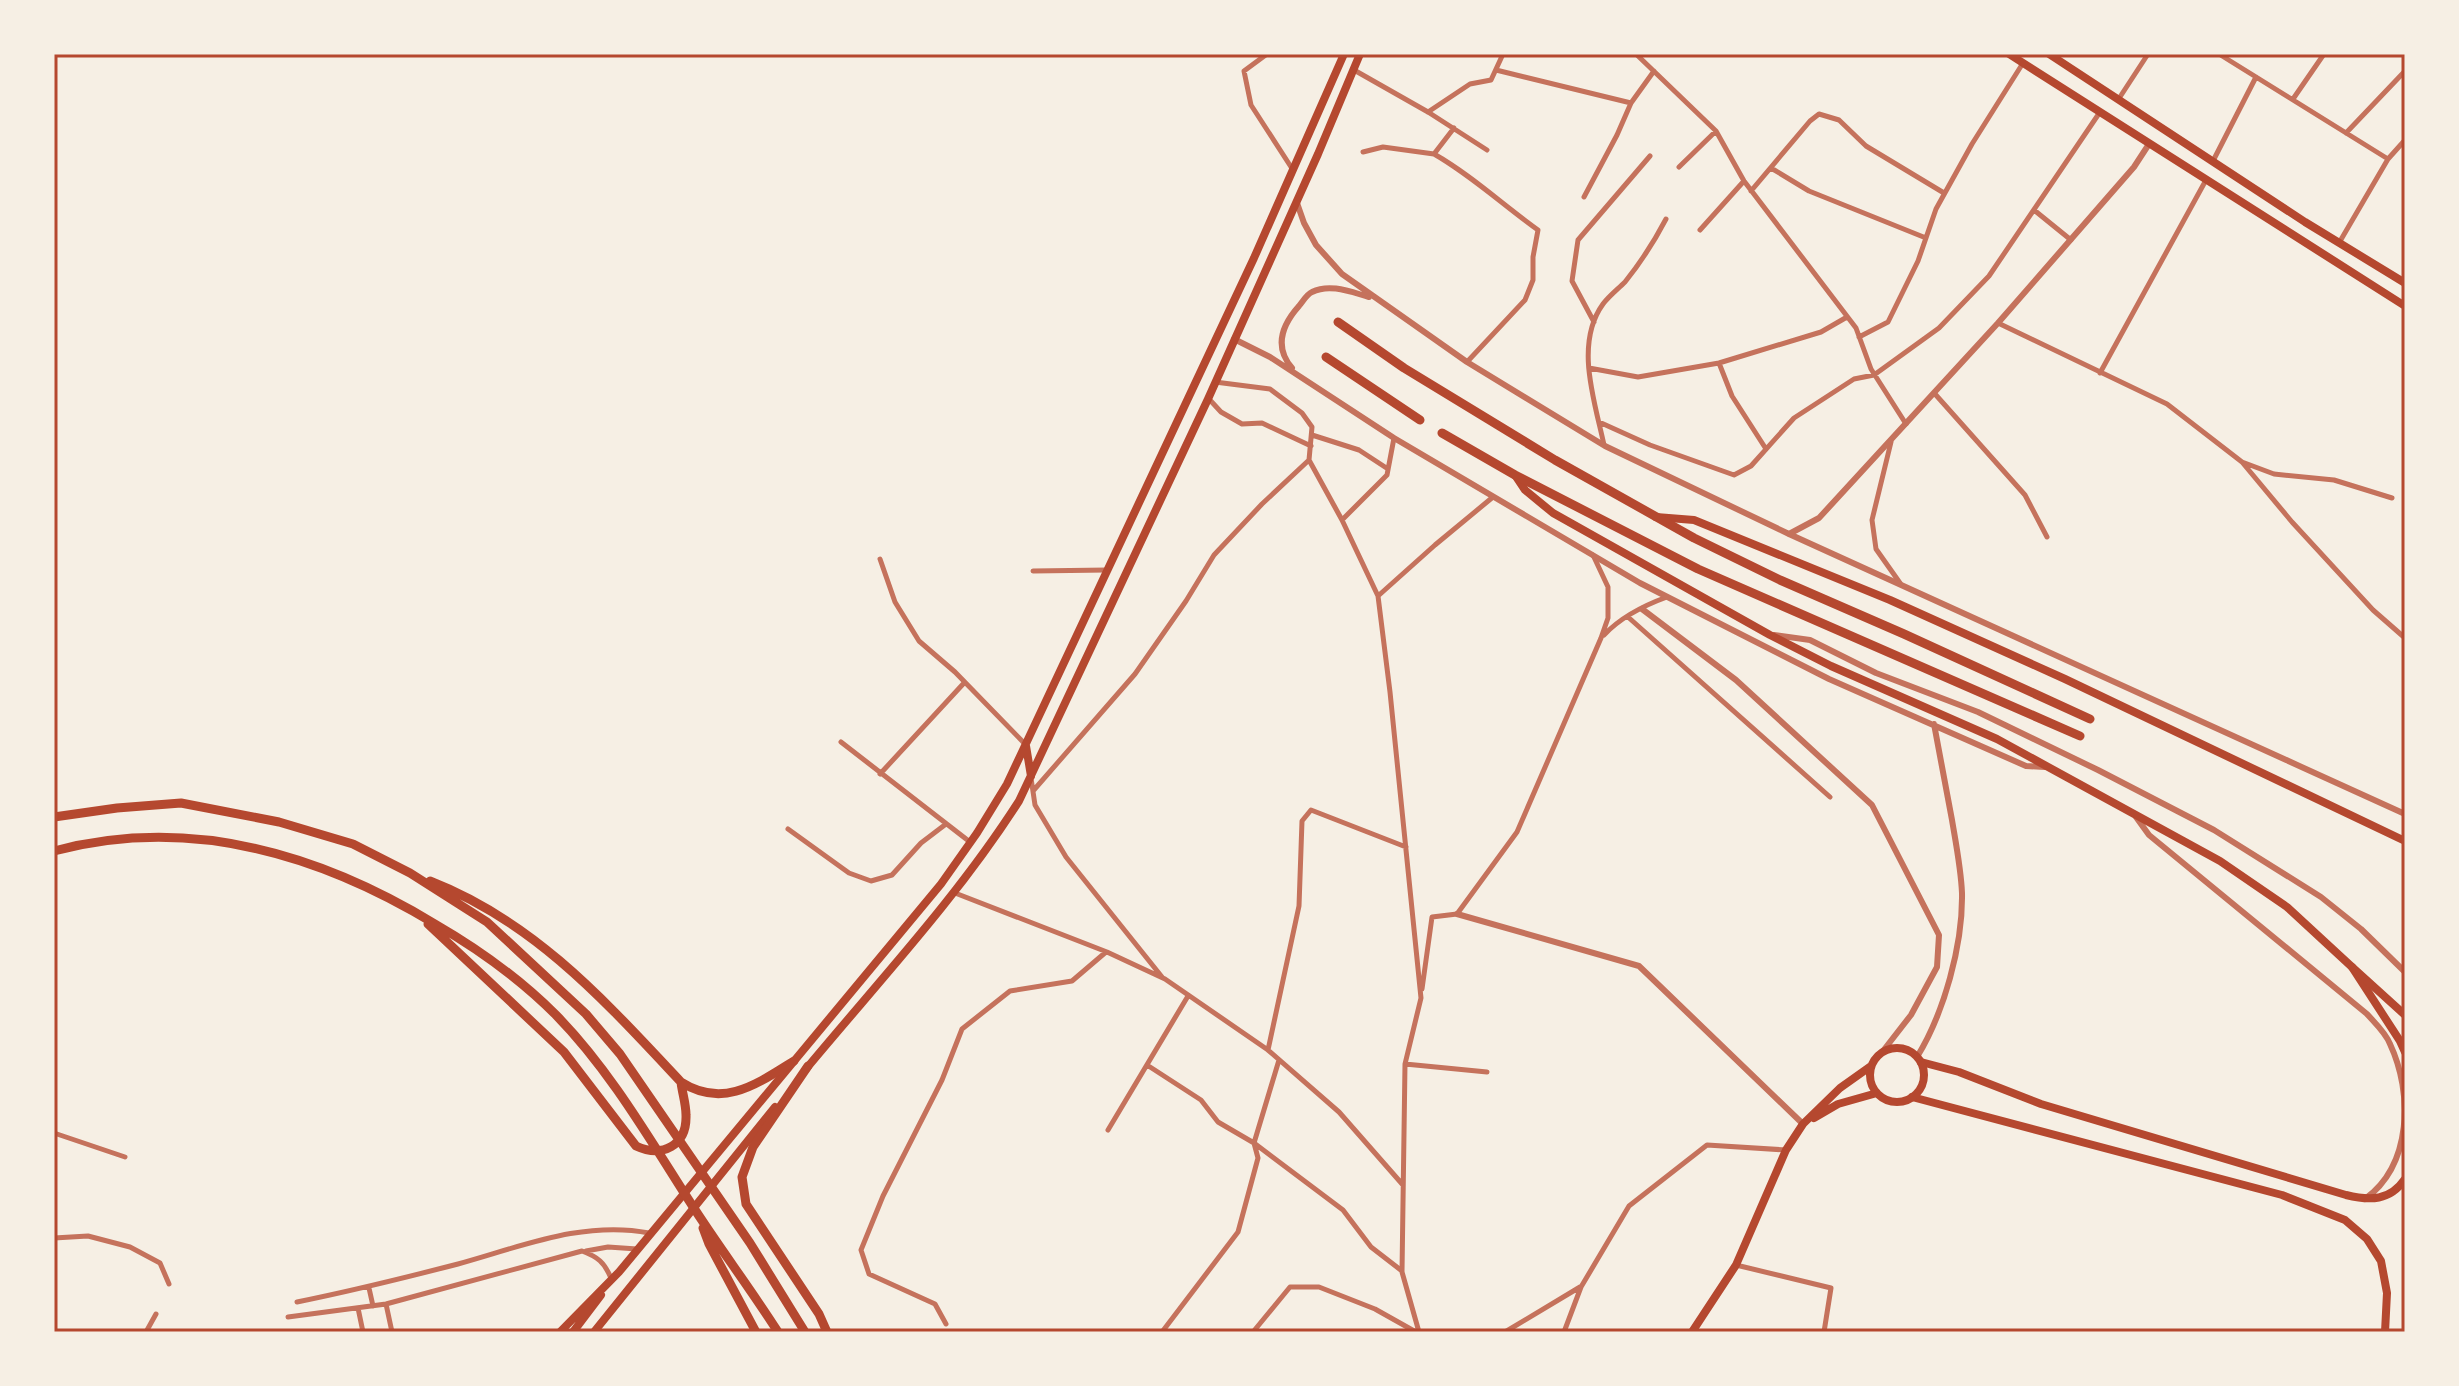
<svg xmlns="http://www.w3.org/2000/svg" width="2459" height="1386" font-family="Ubuntu,sans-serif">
  <rect width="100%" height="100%" fill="#f6efe4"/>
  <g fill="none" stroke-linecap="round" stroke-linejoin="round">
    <path stroke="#c5725c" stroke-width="5" d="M1267,54L1244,71L1251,105L1293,170
      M1636,54L1716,131L1744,181L1856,328L1871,369L1906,424
      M2219,54L2388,159
      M1354,70L1428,112L1487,150
      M1496,70L1631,103
      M2293,99L2324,54
      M2118,100L2148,54
      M1428,112L1470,84L1491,80L1503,54
      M1454,128L1434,154C1471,175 1503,205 1538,230L1533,257V280L1525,300L1467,362
      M2346,133L2405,71
      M1363,152L1383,147L1434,154
      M2213,161L2256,77
      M1679,167L1716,131
      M1771,168L1809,191L1926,238
      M1751,191L1810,121L1819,114L1839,120L1866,146L1944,193
      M1584,197L1617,135L1631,103L1654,71
      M2034,210L2071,240
      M1700,230L1744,181
      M2339,243L2388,159L2405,140
      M1594,322L1572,281L1578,240L1650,156
      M1998,323L2167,404L2242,462L2292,522L2373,610L2405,638
      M1859,337L1888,322L1918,261L1936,209L1972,144L2023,63
      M1719,363L1732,396L1766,449
      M1589,368L1638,377L1719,363L1821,332L1847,317
      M2100,373L2206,180
      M1935,394L2025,495L2047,537
      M1209,399L1221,412L1242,424L1262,423L1311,446
      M1599,422L1650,445L1734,475L1751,466L1794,418L1854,379L1874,375L1939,328L1989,276L2100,112
      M1312,435L1359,450L1388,469
      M1891,442L1872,520L1876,549L1900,583
      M1604,445C1595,402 1574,344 1603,304C1609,296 1618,289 1625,282C1641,262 1654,242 1666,219
      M1309,460L1342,520
      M2242,462L2274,474L2334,480L2392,498
      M880,559L895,602L919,641L955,672L1026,745
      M1033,571L1107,570
      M1378,596L1342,520L1387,475L1394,438
      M1628,617L1830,797
      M1604,635C1620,618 1645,605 1667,597
      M841,742L970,842
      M880,774L964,683
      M1031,778L1035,805L1066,857L1162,977
      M1033,791L1135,674L1186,601L1214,555L1262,504L1309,460L1312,427L1302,413L1270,389L1215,382
      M788,829L849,873L871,881L892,875L921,843L946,824
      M955,893L1107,952L1165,979L1268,1050L1339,1112L1403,1185
      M1422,989L1432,917L1457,914L1517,832L1601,638L1608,618V587L1593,555
      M1268,1050L1299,906L1302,821L1311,810L1406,847
      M1405,1064L1487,1072
      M1147,1065L1201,1100L1218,1122L1254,1143L1343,1210L1371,1247L1402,1271
      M1108,1130L1188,996
      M54,1133L125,1157
      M54,1238L88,1236L130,1247L160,1263L169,1284
      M586,1251L608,1247L637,1249
      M1736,1265L1831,1288L1824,1332
      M369,1288L373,1306
      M297,1302C351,1291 404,1278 458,1264C520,1247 584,1220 649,1233
      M386,1304L392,1332
      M358,1308L363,1332
      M288,1317L386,1304L582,1251C598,1257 604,1262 611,1278
      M946,1324L935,1304L869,1274L861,1250L883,1196L942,1080L962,1029L1010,991L1072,981L1106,952
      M146,1332L156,1314
      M1162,1332L1238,1232L1258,1158L1254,1143L1279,1060
      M1253,1332L1290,1287H1319L1375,1309L1416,1332
      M1419,1332L1402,1272L1405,1064L1421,998L1390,692L1378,596L1435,545L1493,497
      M1505,1332L1580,1287
      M1564,1332L1581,1287L1629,1206L1707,1145L1786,1150"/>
    <path stroke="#c5725c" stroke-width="6" d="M1297,203L1304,223L1316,245L1342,274L1467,362L1605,446L1789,534L2405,814
      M1234,339L1270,357L1394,438L1640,583L1829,679L2026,766L2045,767
      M1292,368C1274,347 1282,325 1299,306C1303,301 1307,294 1312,292C1330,283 1351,292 1369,297
      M1789,534L1819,518L1998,323L2134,167L2149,144
      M1642,609L1736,680L1872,805L1939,935L1937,967L1911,1015L1883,1051
      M1774,635L1810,640L1876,673L1978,712L2098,770L2214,830L2321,897L2361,929L2405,972
      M2136,817L2149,835L2367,1014C2375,1023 2386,1033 2390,1044C2413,1093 2412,1165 2365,1199
      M1457,914L1639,966L1803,1124
      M1917,1057C1944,1013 1963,945 1962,893C1961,869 1956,844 1952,820C1946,788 1940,756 1934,724"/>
    <path stroke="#b5482f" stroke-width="8" d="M2009,54L2405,306
      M2049,54L2305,222L2405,283
      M1515,475L1525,490L1553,513L1770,635L1831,666L1997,739L2220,861L2287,907L2352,967L2400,1041L2405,1052
      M1656,517L1694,520L1890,600L2065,679L2405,841
      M1921,1062L1959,1072L2041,1104L2346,1195C2370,1201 2390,1201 2405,1179
      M1912,1097L2282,1195L2345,1220L2367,1239L2381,1261L2387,1293L2385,1332"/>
    <path stroke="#b5482f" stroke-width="8" d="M1026,746L1031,776
      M2352,967L2405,1015
      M1870 1075a27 27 0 1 1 54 0a27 27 0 1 1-54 0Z
      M806,1069C879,981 957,898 1019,801L1208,399L1318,154L1360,54
      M1814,1118L1838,1104L1877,1093
      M560,1332L619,1272L941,884L977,833L1007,784L1254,258L1344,54
      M573,1332L601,1295
      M594,1332L775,1107
      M1692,1332L1736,1265L1786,1150L1803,1124L1840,1088L1871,1066"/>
    <path stroke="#b5482f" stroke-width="9" d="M1338,322L1404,368L1555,460L1694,538L1780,580L1904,634L2090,719
      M1326,357L1420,420
      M1442,433L1515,475L1698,569L2080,736
      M54,817L117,808L181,803L279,822L353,844L410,873L487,922L586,1014L620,1054L750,1243L805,1332
      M54,851C190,815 318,853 435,924C480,950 519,978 556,1015C609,1069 649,1138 690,1202C718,1246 750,1288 778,1332
      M430,881C535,922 605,1001 681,1082C723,1109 757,1084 794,1061
      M428,924L564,1052L636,1146C662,1158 687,1146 686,1115C686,1104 682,1092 681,1082
      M808,1066L753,1147L742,1177L746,1204L819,1314L827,1332
      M703,1228L709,1244L756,1332"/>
  </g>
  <rect width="2459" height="1386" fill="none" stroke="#f6efe4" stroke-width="112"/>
  <rect x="56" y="56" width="2347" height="1274" fill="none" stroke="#b5482f" stroke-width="3"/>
</svg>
